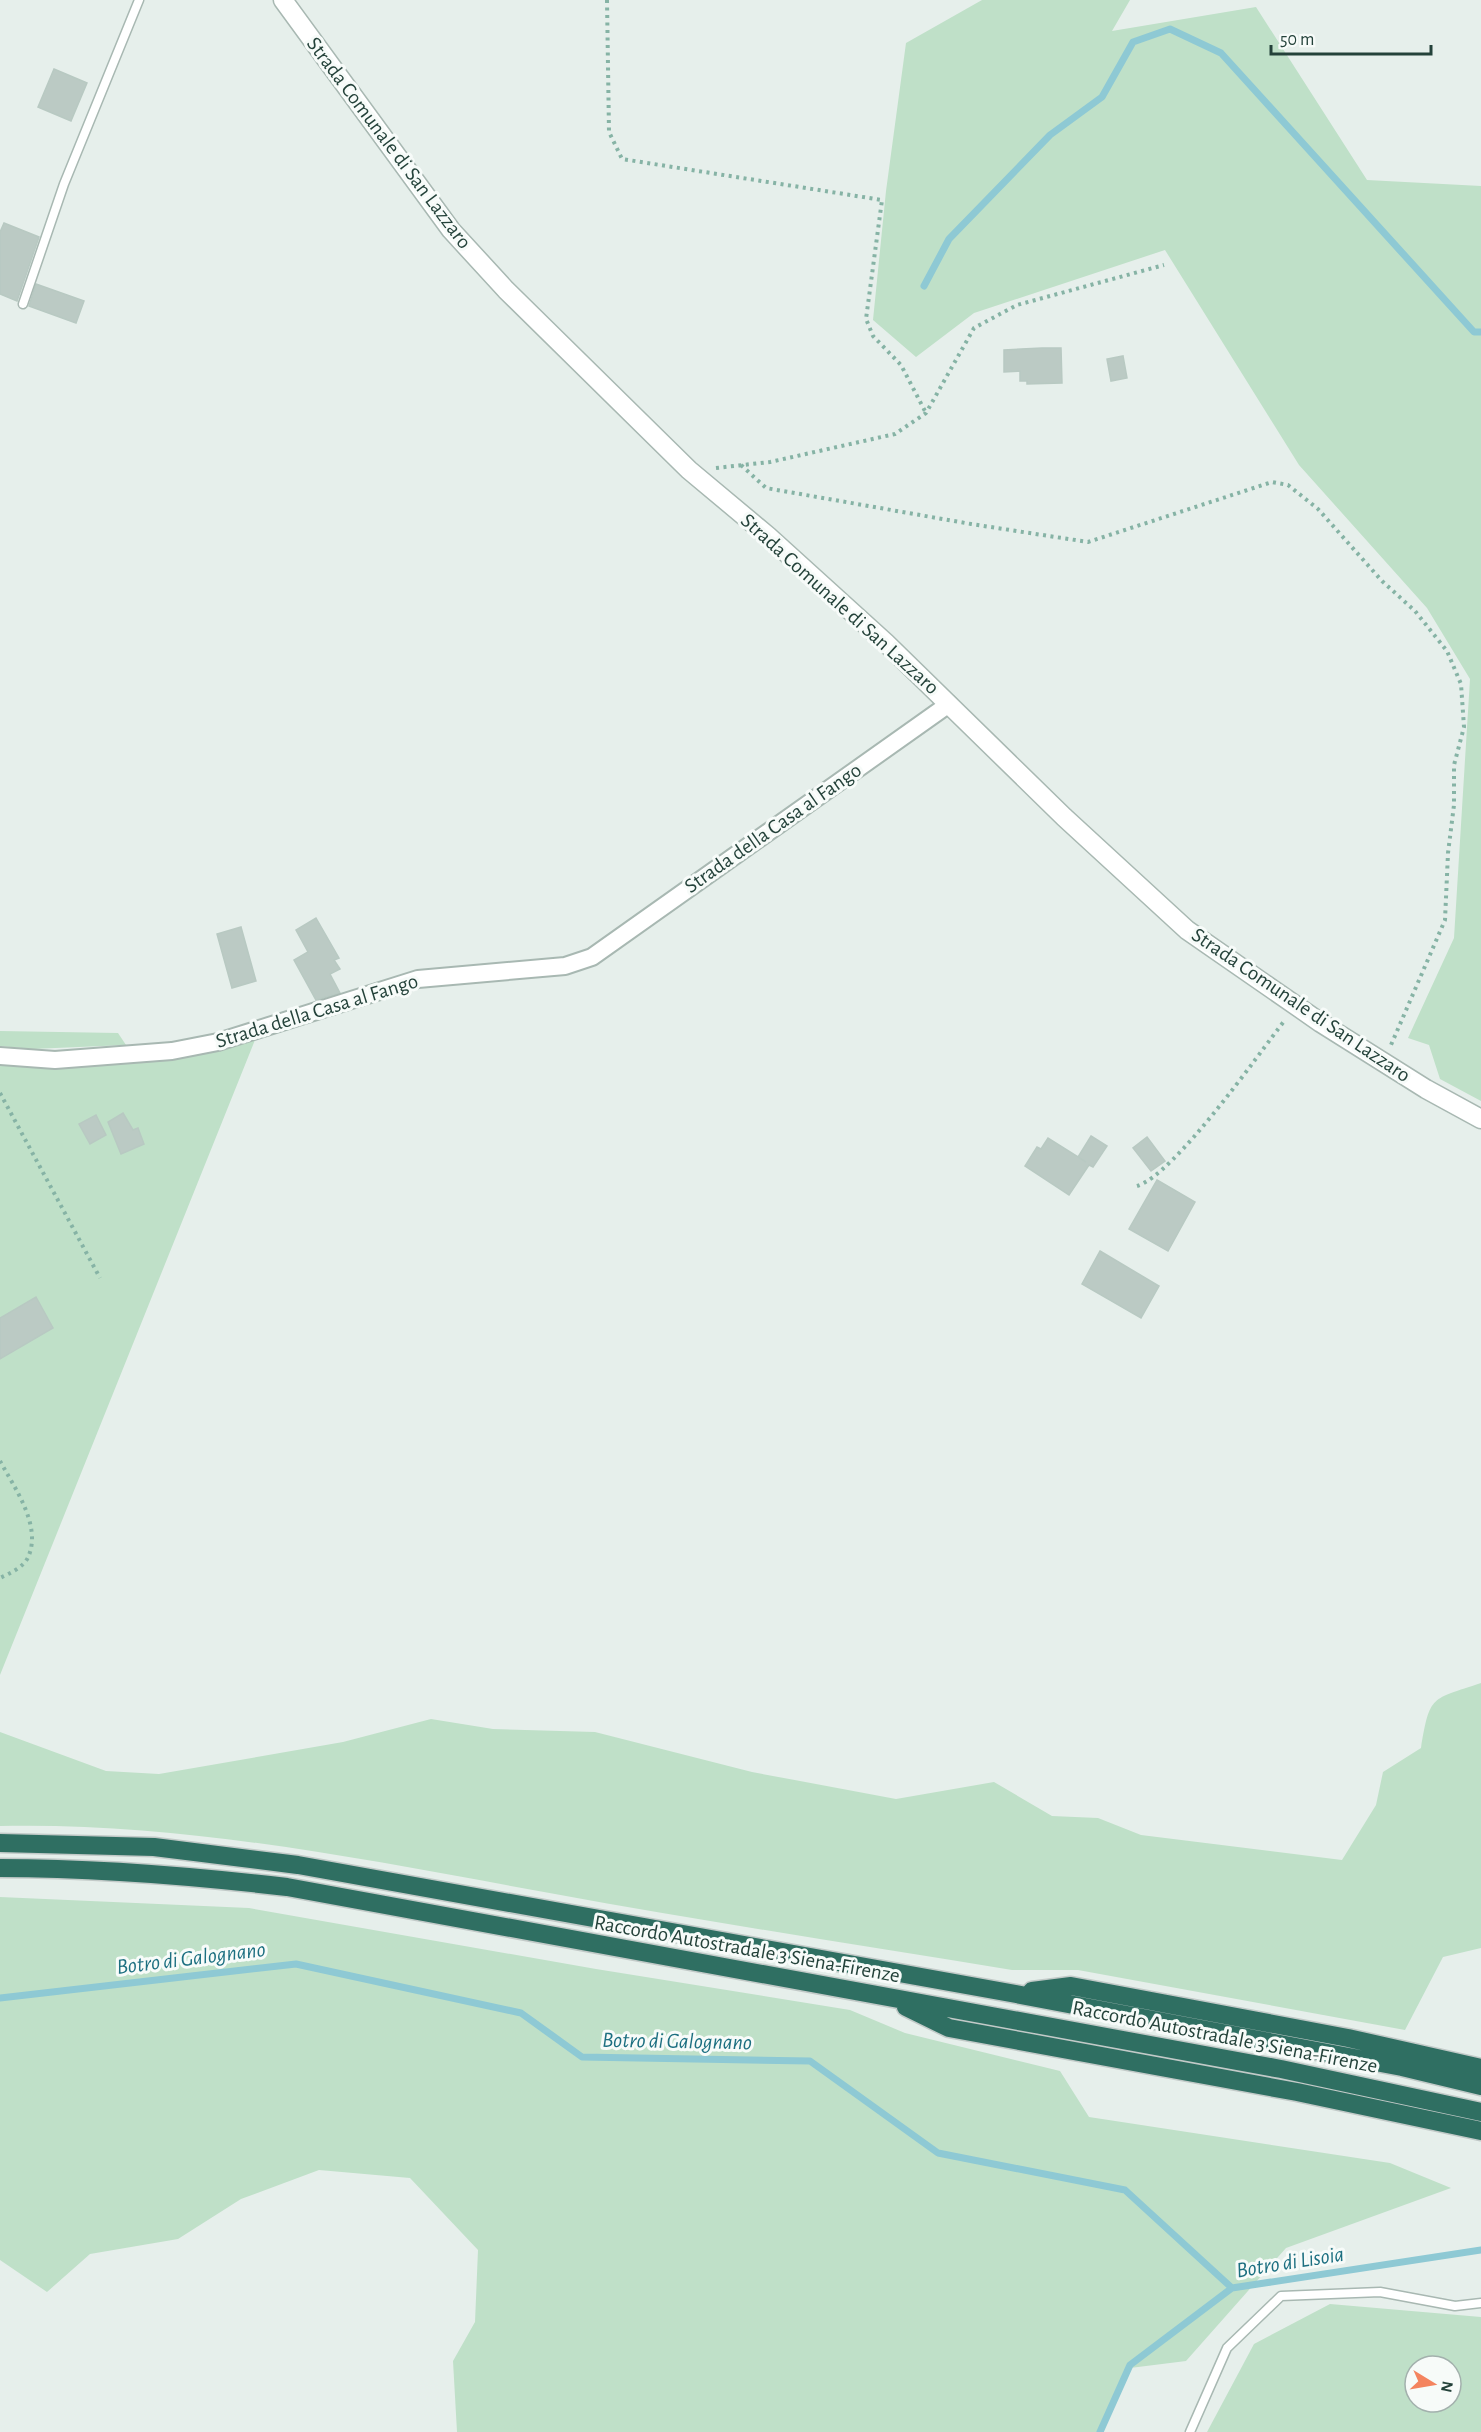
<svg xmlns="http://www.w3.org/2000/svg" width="1481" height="2432" font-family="'Alegreya Sans',sans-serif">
  <rect width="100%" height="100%" fill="#e6efeb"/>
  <path fill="#bfe0c8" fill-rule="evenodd" d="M982,0H1130L1112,31L1256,7L1367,180L1481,186V1101L1440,1079L1429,1045L1408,1038L1454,938L1470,679L1427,608L1299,465L1165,250L974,313L916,357L873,320L886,191L906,43Z
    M0,1031L118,1033L126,1045L32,1049L0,1046Z
    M257,1035L0,1675V1064L147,1059L226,1049Z
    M1481,1683V1948L1443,1957L1405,2030L1078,1970H1012C860,1945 707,1922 555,1894C371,1861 188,1822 0,1826V1732L106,1771L159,1774L343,1742L431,1719L493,1729L595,1732L752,1772L896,1799L994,1782L1052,1816L1098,1818L1141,1835L1342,1860L1376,1805L1383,1772L1421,1748C1430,1694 1431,1700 1481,1683Z
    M0,1897L249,1908L596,1969L850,2010L905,2033L1060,2071L1089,2117L1390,2163L1451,2188L1286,2248L1186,2361L1130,2368L1100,2432H457L453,2361L475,2322L478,2250L410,2178L319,2170L241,2199L178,2239L90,2254L47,2292L0,2260Z
    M1330,2304L1481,2317V2432H1207L1254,2344ZM1415,2366H1451V2402H1415Z"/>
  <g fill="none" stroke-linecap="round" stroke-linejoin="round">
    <path stroke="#8ec9d4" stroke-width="7" d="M924,286L949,239L1050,135L1102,97L1133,42L1170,29L1221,53L1474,332H1481
      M0,1998L296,1964L521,2013L582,2057L810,2061L938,2153L1125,2190L1232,2288
      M1100,2432L1130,2365L1232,2288L1481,2250"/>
  </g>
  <path fill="#bbcac4" stroke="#b8c9c2" stroke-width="1.5" d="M54,69L87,83L71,121L38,107Z
    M4,223L39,237L17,301L0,294V232Z
    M36,284L84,301L76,323L29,306Z
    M1042,348H1061L1062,383L1027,384V381H1020V371L1004,372V350Z
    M1123,356L1127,378L1111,381L1107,359Z
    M316,918L339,958L334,960L340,969L330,974L340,993L316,1000L294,960L308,952L296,930Z
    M241,927L256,981L232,988L217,934Z
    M123,1113L133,1130L138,1128L144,1144L121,1154L108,1122Z
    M96,1115L106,1135L90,1144L79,1124Z
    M1091,1136L1107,1146L1093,1167L1089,1165L1069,1195L1025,1166L1037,1147L1041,1149L1048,1138L1086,1162L1078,1157Z
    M1147,1137L1165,1161L1151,1171L1133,1148Z
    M1157,1180L1195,1202L1168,1251L1129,1229Z
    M1100,1251L1159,1286L1141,1318L1082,1284Z
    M36,1297L53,1328L0,1359V1318Z"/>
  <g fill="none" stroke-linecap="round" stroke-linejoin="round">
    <g stroke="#a8b8b2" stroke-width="11">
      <path id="service" d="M23,304L64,184L139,0
        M1190,2432L1227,2348L1281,2296L1380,2292L1455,2306L1481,2303"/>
    </g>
    <g stroke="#a8b8b2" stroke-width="20">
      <path id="minor" d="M0,1056L55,1060L172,1051L218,1042L418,979L565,966L592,957L949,704"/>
    </g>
    <g stroke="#a8b8b2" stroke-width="21">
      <path id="tertiary" d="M283,0L451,230L506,290L689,470L768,536L886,643L1064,817L1187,930L1321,1023L1426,1089L1481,1119"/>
    </g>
    <g stroke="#c2cac8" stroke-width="21">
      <path id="motorway" d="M0,1843L154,1847L298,1865L1016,1994L1402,2067L1481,2086
        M0,1868C96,1868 192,1876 287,1887L1281,2069L1481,2112
        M1032,1991L1071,1986L1348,2038L1481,2068
        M906,2007L949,2028L1297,2092L1481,2131"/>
    </g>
    <path stroke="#86b3a5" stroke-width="4" stroke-dasharray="3 4.5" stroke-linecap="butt" d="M607,0L609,132L622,159L882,200L866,319L873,336L901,365L926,413
      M741,465L766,488L971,524L1088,542L1272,482L1288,485L1318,509L1382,581L1415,611L1447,651L1461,684L1464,727L1454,765V805L1448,853L1445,920L1391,1045
      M716,468L770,462L895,434L926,413L974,328L1017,305L1164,265
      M0,1093L100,1278
      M1137,1186C1175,1174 1257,1056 1285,1020
      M0,1461C14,1487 41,1524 29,1555C25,1567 10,1573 0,1578"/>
    <use href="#service" stroke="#fff" stroke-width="8"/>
    <use href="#minor" stroke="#fff" stroke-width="16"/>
    <use href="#tertiary" stroke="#fff" stroke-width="18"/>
    <use href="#motorway" stroke="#2f6f62" stroke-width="18"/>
  </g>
  <g text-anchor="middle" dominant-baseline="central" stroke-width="6" stroke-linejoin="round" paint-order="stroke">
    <g font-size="21" fill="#24423a" stroke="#f7fbf9">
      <text transform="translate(389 143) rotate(53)">Strada Comunale di San Lazzaro</text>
      <text transform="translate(840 604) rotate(42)">Strada Comunale di San Lazzaro</text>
      <text transform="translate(773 828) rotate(-35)">Strada della Casa al Fango</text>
      <text transform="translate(1301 1005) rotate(34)">Strada Comunale di San Lazzaro</text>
      <text transform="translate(317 1011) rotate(-17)">Strada della Casa al Fango</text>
      <text transform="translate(747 1949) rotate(10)">Raccordo Autostradale 3 Siena-Firenze</text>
      <text transform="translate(1225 2037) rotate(11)">Raccordo Autostradale 3 Siena-Firenze</text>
    </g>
    <g font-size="22" font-style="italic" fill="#1c6f80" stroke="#f7fbf9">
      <text transform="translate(191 1958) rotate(-7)">Botro di Galognano</text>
      <text transform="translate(677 2041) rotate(1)">Botro di Galognano</text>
      <text transform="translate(1290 2262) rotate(-9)">Botro di Lisoia</text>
    </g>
  </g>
  <g transform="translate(1433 2384) rotate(101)"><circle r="28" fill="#f7fbf9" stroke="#a3b1ad" stroke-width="1.5"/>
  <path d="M0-4.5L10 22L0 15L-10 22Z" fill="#f4845f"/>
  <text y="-9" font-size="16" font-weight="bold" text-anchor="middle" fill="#24423a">N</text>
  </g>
  <path d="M1271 45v9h160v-9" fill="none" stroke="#24423a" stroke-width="3"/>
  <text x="1280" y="45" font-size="18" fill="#24423a" stroke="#f7fbf9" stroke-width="4.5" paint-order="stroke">50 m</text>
</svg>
